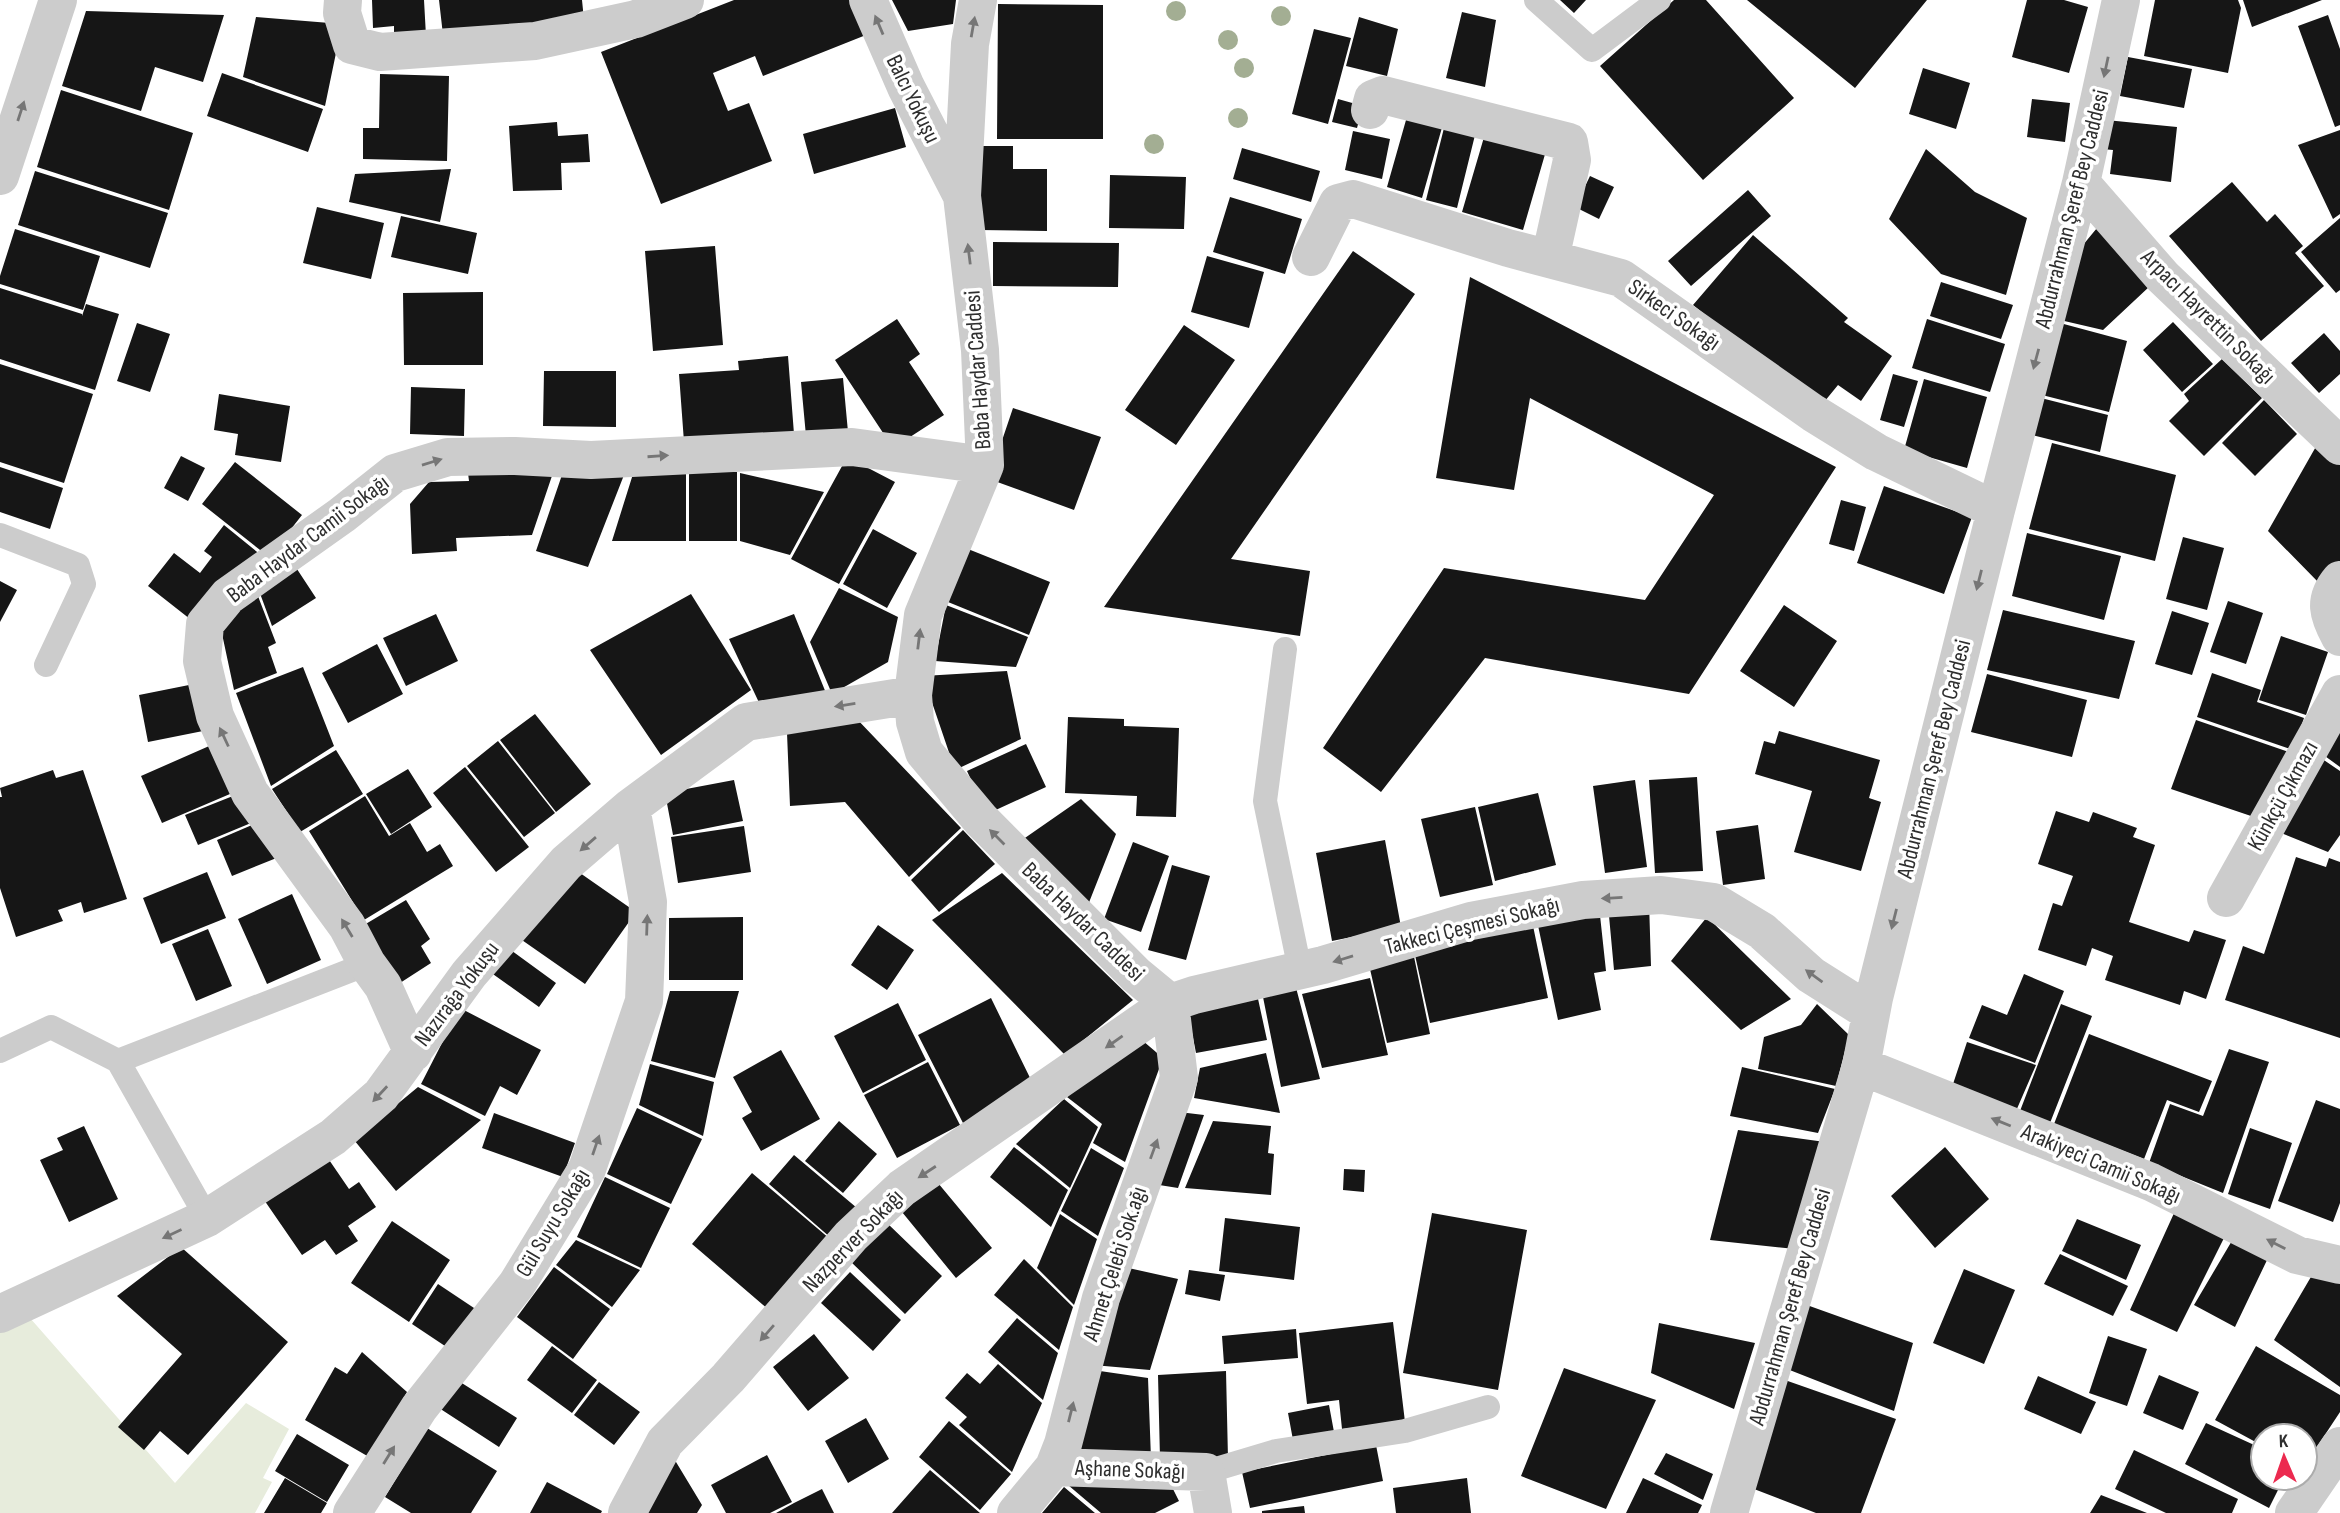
<svg xmlns="http://www.w3.org/2000/svg" width="2340" height="1513" font-family="'Sofia Sans Condensed',sans-serif">
  <rect width="100%" height="100%" fill="#fff"/>
  <path fill="#e7ecdc" d="M30,1318L175,1483L246,1403L289,1429L263,1478L272,1482L255,1513H0V1331Z"/>
  <path fill="#161616" d="M372,0H424L426,36L394,38V26L373,28Z
    M439,0H582L584,20L443,35Z
    M734,0H852L866,35L763,76L755,56L713,73L728,111L749,103L772,161L661,204L601,52Z
    M892,0H956L953,24L908,31Z
    M1560,0H1586L1574,13Z
    M1674,0H1706L1794,98L1703,180L1600,66Z
    M1747,0H1927L1855,88Z
    M2027,0H2064L2088,7L2069,73L2012,57Z
    M2155,0H2238L2241,8L2228,73L2144,56Z
    M2243,0H2322L2252,27Z
    M998,4L1103,5V139H997Z
    M86,11L224,15L203,82L155,67L141,111L62,86Z
    M1462,12L1496,20L1485,87L1446,78Z
    M2328,15L2340,49V125L2335,127L2298,26Z
    M256,17L342,24L325,106L243,77Z
    M1359,17L1398,29L1387,76L1346,66Z
    M1314,29L1351,38L1328,124L1292,114Z
    M2128,57L2192,69L2184,108L2120,96Z
    M1923,68L1970,83L1956,129L1909,114Z
    M222,73L323,109L308,152L207,116Z
    M380,74L449,76L447,161L363,159V128H379Z
    M61,90L193,133L169,210L37,167Z
    M1338,99L1363,106L1357,128L1332,122Z
    M2032,99L2070,103L2065,142L2027,137Z
    M895,108L906,147L814,174L803,134Z
    M1408,113L1443,124L1422,198L1387,187Z
    M2106,120L2177,127L2171,182L2110,174L2113,150L2102,149Z
    M557,122L558,136L588,134L590,162L561,163L562,190L513,191L509,126Z
    M1445,124L1476,131L1457,208L1426,200Z
    M1487,127L1548,144L1523,230L1462,212Z
    M2340,130V214L2333,219L2298,145Z
    M1353,131L1390,139L1382,179L1345,170Z
    M980,146H1013V169H1047V231L979,230Z
    M1242,148L1320,171L1311,202L1233,179Z
    M1926,149L1975,192L2027,218L2006,295L1941,274L1889,219Z
    M451,169L440,222L349,202L355,174Z
    M35,171L168,213L150,268L18,225Z
    M1110,175L1186,177L1184,229L1109,228Z
    M1590,176L1614,187L1599,219L1575,207Z
    M2232,182L2267,222L2275,214L2303,246L2295,253L2324,286L2261,341L2169,236Z
    M1748,190L1771,216L1691,286L1668,261Z
    M1230,197L1302,219L1285,274L1213,252Z
    M317,207L384,223L371,279L303,263Z
    M401,216L477,233L468,274L391,257Z
    M2340,218V290L2336,293L2301,252Z
    M2097,228L2150,286L2103,330L2060,320L2078,251Z
    M15,229L100,256L83,310L0,284V276Z
    M1753,235L1848,318L1844,322L1892,356L1861,401L1838,385L1820,407L1693,305Z
    M993,242L1119,243L1118,287L993,286Z
    M715,246L723,345L653,351L645,251Z
    M1353,251L1415,294L1231,559L1310,571L1300,636L1104,607Z
    M1207,256L1264,272L1249,328L1191,312Z
    M1470,277L1836,467L1689,694L1485,658L1381,792L1323,748L1444,568L1645,600L1714,495L1530,398L1514,490L1436,478Z
    M1941,282L2013,305L2001,339L1930,316Z
    M0,288L82,314V316L86,304L119,314L95,390L0,359Z
    M483,292V365H404L403,293Z
    M897,319L920,354L909,362L944,415L893,448L835,360Z
    M1927,319L2005,344L1990,392L1912,368Z
    M2173,322L2213,364L2182,392L2143,350Z
    M137,323L170,334L150,392L117,381Z
    M2060,323L2127,341L2109,412L2042,395Z
    M1184,325L1235,360L1176,445L1125,410Z
    M2324,333L2340,351V374L2319,393L2291,363Z
    M788,356L794,434L684,442L679,374L739,370L738,361Z
    M2222,359L2262,398L2204,456L2169,421L2189,401L2184,394Z
    M0,364L93,394L64,483L0,462Z
    M544,371H616V427L543,426Z
    M1893,374L1918,381L1904,427L1880,420Z
    M843,378L848,432L806,436L801,382Z
    M1924,379L1987,397L1967,468L1904,450Z
    M411,387L465,389L464,436L410,434Z
    M219,394L290,406L281,462L235,455L238,434L214,430Z
    M2041,398L2108,415L2100,452L2032,435Z
    M2264,400L2297,434L2255,476L2222,443Z
    M1013,408L1101,437L1074,510L989,479Z
    M2052,443L2176,475L2155,561L2029,529Z
    M2318,443L2340,465V565L2320,584L2268,531Z
    M181,456L205,468L188,501L164,488Z
    M847,457L895,482L839,584L791,559Z
    M235,462L302,515L269,557L202,504Z
    M0,467L63,488L50,529L0,512Z
    M555,467L532,535L456,538L457,551L412,554L410,504L429,482L469,481L468,473Z
    M564,469L624,475L588,567L536,551Z
    M686,472V541H612L633,474Z
    M689,472H737V541H689Z
    M740,473L824,492L790,555L740,541Z
    M1884,486L1972,517L1944,594L1857,563Z
    M1841,500L1866,507L1854,551L1829,544Z
    M224,525L267,560L190,619L148,586L174,553L200,573L212,557L204,551Z
    M873,529L917,553L887,608L843,584Z
    M2027,533L2121,556L2104,620L2012,596Z
    M2183,537L2224,548L2207,610L2166,599Z
    M968,549L1050,582L1029,635L948,602Z
    M293,563L316,598L272,626L258,588Z
    M0,581L17,590L0,622Z
    M839,588L898,617L888,662L832,694L810,642Z
    M256,591L276,643L268,647L277,673L234,690L218,615Z
    M691,594L751,690L661,755L590,650Z
    M2228,601L2263,613L2246,664L2210,652Z
    M946,605L1028,637L1016,667L935,661Z
    M1784,605L1837,641L1794,707L1740,671Z
    M2003,610L2135,641L2119,699L1987,670Z
    M2172,611L2209,623L2192,675L2155,664Z
    M436,614L458,661L406,686L383,638Z
    M794,614L828,698L763,711L729,639Z
    M2281,636L2328,652L2306,715L2259,700Z
    M377,644L403,694L348,723L322,673Z
    M303,667L334,746L271,786L236,693Z
    M1007,671L1021,739L955,770L923,676Z
    M2212,673L2261,690L2257,702L2304,718L2293,750L2197,717Z
    M1987,674L2087,700L2072,757L1971,732Z
    M194,684L203,731L148,742L139,695Z
    M535,714L591,784L556,812L500,740Z
    M854,716L961,828L909,877L845,802L790,806L787,733Z
    M1068,717L1124,719V726L1179,728L1176,817L1136,816L1137,796L1065,793Z
    M2196,720L2292,753L2251,816L2171,789Z
    M2340,720V767L2318,751Z
    M1779,731L1880,760L1869,798L1881,802L1861,871L1794,852L1812,791L1755,774L1764,741L1775,744Z
    M498,741L555,813L524,837L467,766Z
    M216,743L237,791L162,823L141,776Z
    M1026,744L1046,787L987,814L967,771Z
    M336,750L363,794L300,832L272,789Z
    M2315,754L2340,771V835L2328,852L2271,829Z
    M465,767L529,847L496,872L433,793Z
    M408,769L432,807L391,834L366,794Z
    M53,770L56,778L83,770L127,899L84,913L81,902L58,910L63,921L16,937L0,888V797H2L0,788Z
    M1697,777L1703,871L1655,873L1649,780Z
    M734,780L743,821L673,835L665,793Z
    M1635,780L1647,867L1605,873L1593,786Z
    M1538,793L1556,865L1495,881L1478,807Z
    M238,794L251,823L198,845L185,815Z
    M365,796L389,836L410,823L427,852L440,844L453,866L364,920L309,831Z
    M1081,799L1116,834L1088,905L1022,840Z
    M1475,807L1493,885L1440,897L1421,819Z
    M2056,811L2089,822L2093,812L2137,828L2133,837L2155,845L2129,922L2189,942L2194,930L2226,940L2206,999L2184,991L2180,1005L2105,980L2113,956L2092,948L2086,966L2038,950L2053,903L2062,906L2073,876L2038,864Z
    M252,825L279,857L232,876L217,840Z
    M1758,825L1765,879L1723,885L1716,831Z
    M744,826L751,872L678,883L671,837Z
    M963,830L995,864L939,912L911,880Z
    M1385,840L1401,927L1332,941L1316,853Z
    M1133,842L1169,856L1141,932L1104,919Z
    M2296,857L2326,867L2329,858L2340,862V1038L2225,1000L2243,946L2264,954Z
    M1172,865L1210,876L1186,960L1148,950Z
    M570,866L636,912L585,984L519,938Z
    M207,872L226,918L161,944L143,898Z
    M1002,873L1133,1000L1065,1055L932,920Z
    M292,894L321,960L267,984L238,919Z
    M406,900L430,939L421,946L431,963L400,983L364,925Z
    M1649,902L1651,966L1614,970L1608,905Z
    M1599,906L1606,971L1594,973L1601,1010L1558,1020L1536,916Z
    M743,917V980H669V918Z
    M1707,917L1791,999L1741,1030L1671,961Z
    M1532,921L1548,998L1430,1023L1413,946Z
    M878,925L914,950L887,990L851,965Z
    M208,929L232,986L196,1001L172,944Z
    M501,943L556,983L539,1007L483,967Z
    M1412,947L1430,1034L1387,1043L1367,956Z
    M2024,974L2064,991L2035,1063L1969,1038L1982,1005L2007,1015Z
    M1370,978L1388,1055L1322,1068L1302,994Z
    M1294,980L1320,1079L1281,1087L1261,987Z
    M1255,985L1267,1040L1196,1053L1188,1012Z
    M670,991H739L715,1078L651,1061Z
    M991,998L1034,1086L963,1123L918,1035Z
    M898,1003L926,1060L863,1093L834,1036Z
    M1817,1004L1849,1035L1836,1086L1758,1069L1764,1037L1801,1025Z
    M2061,1004L2092,1016L2050,1123L2020,1111Z
    M460,1008L541,1050L517,1095L500,1086L485,1116L421,1084Z
    M2089,1034L2212,1081L2199,1112L2167,1100L2144,1159L2054,1124Z
    M1136,1035L1163,1058L1125,1162L1093,1143L1102,1124L1067,1097Z
    M1967,1042L2036,1065L2016,1111L1952,1087Z
    M2229,1049L2269,1062L2223,1193L2149,1163L2170,1104L2203,1116Z
    M781,1050L820,1119L761,1151L742,1118L752,1112L733,1077Z
    M1266,1053L1280,1113L1194,1098L1200,1068Z
    M928,1062L960,1125L897,1158L864,1095Z
    M650,1064L714,1082L703,1136L639,1105Z
    M1742,1067L1835,1089L1818,1133L1730,1116Z
    M418,1087L481,1120L396,1191L354,1140Z
    M1064,1099L1098,1127L1070,1188L1016,1144Z
    M2316,1100L2340,1109V1203L2333,1222L2278,1201Z
    M637,1108L702,1139L671,1204L607,1174Z
    M1179,1112L1204,1115L1178,1188L1153,1184Z
    M494,1113L575,1143L563,1177L482,1148Z
    M839,1121L877,1154L843,1193L805,1161Z
    M1213,1121L1271,1126L1268,1153L1274,1154L1271,1195L1185,1188Z
    M84,1126L118,1199L69,1222L40,1160L63,1150L57,1138Z
    M2250,1128L2292,1143L2270,1209L2228,1194Z
    M1738,1130L1825,1142L1795,1249L1710,1240Z
    M1014,1147L1068,1190L1051,1227L990,1177Z
    M1945,1147L1989,1199L1935,1248L1891,1196Z
    M1091,1148L1124,1168L1098,1236L1061,1211Z
    M323,1151L349,1189L359,1182L376,1207L348,1226L358,1241L336,1255L325,1240L302,1255L260,1194Z
    M794,1155L857,1208L831,1238L769,1184Z
    M1344,1169L1365,1170L1364,1192L1343,1190Z
    M752,1173L830,1239L769,1310L692,1244Z
    M605,1177L670,1208L641,1268L577,1237Z
    M938,1183L992,1248L956,1278L902,1212Z
    M2175,1211L2224,1238L2177,1332L2130,1310Z
    M1432,1213L1527,1230L1498,1390L1403,1373Z
    M1060,1214L1097,1239L1074,1305L1037,1268Z
    M1225,1218L1300,1227L1294,1280L1219,1271Z
    M2077,1219L2141,1245L2126,1280L2062,1251Z
    M392,1221L450,1260L409,1322L351,1283Z
    M887,1223L942,1276L905,1314L850,1261Z
    M2233,1239L2268,1258L2235,1327L2194,1305Z
    M576,1240L640,1270L612,1307L556,1265Z
    M181,1247L288,1342L188,1455L160,1431L144,1450L118,1427L182,1354L117,1296Z
    M2060,1254L2128,1286L2113,1316L2044,1284Z
    M1024,1259L1073,1307L1059,1350L994,1295Z
    M554,1267L610,1309L573,1359L517,1317Z
    M1124,1267L1178,1279L1150,1370L1093,1365Z
    M1964,1269L2015,1290L1984,1364L1933,1343Z
    M1189,1270L1225,1275L1220,1301L1185,1294Z
    M2315,1270L2340,1276V1387L2274,1340Z
    M850,1272L901,1320L873,1351L821,1303Z
    M438,1284L480,1312L454,1352L412,1324Z
    M1804,1304L1913,1343L1894,1411L1782,1367Z
    M1017,1318L1058,1353L1043,1400L988,1352Z
    M1393,1322L1405,1422L1342,1429L1339,1400L1307,1404L1299,1333Z
    M1659,1323L1755,1343L1734,1409L1651,1373Z
    M1296,1329L1298,1358L1224,1364L1222,1336Z
    M814,1334L849,1378L808,1411L773,1367Z
    M2108,1336L2147,1349L2127,1406L2089,1393Z
    M552,1346L597,1380L572,1413L527,1380Z
    M2256,1346L2340,1395V1412L2305,1465V1436H2263V1446L2215,1420Z
    M362,1352L407,1392L369,1457L305,1420L335,1367L347,1374Z
    M998,1364L1042,1403L1012,1472L959,1425L967,1417L945,1398L967,1373L980,1384Z
    M1564,1368L1656,1400L1606,1509L1521,1476Z
    M1093,1370L1148,1378L1151,1459L1073,1451Z
    M1226,1371L1228,1459H1160L1158,1375Z
    M2159,1375L2199,1392L2183,1430L2143,1413Z
    M2038,1376L2096,1402L2081,1434L2024,1409Z
    M1782,1379L1896,1419L1861,1513H1816L1741,1484Z
    M457,1380L517,1418L499,1447L439,1408Z
    M599,1382L640,1412L614,1445L574,1415Z
    M1329,1405L1334,1432L1293,1440L1288,1413Z
    M866,1418L889,1459L848,1483L825,1441Z
    M949,1421L1011,1474L980,1510L919,1457Z
    M2206,1423L2263,1449V1478H2284L2269,1508L2185,1464Z
    M427,1428L497,1471L471,1513H411L385,1497Z
    M297,1434L349,1465L327,1502L275,1471Z
    M1376,1445L1383,1481L1250,1508L1242,1472Z
    M2134,1450L2238,1499L2232,1513H2166L2115,1489Z
    M1666,1453L1713,1474L1703,1500L1654,1474Z
    M767,1455L792,1502L770,1513H726L711,1485Z
    M673,1457L702,1505L697,1513H645Z
    M930,1470L980,1513H892Z
    M285,1478L327,1503L321,1513H264Z
    M1467,1478L1471,1513H1396L1393,1488Z
    M1643,1478L1702,1505L1698,1513H1626Z
    M547,1482L602,1511L601,1513H530Z
    M1068,1485L1173,1489L1179,1501L1155,1513H1101Z
    M1064,1487L1095,1513H1042Z
    M822,1489L834,1513H776L794,1503Z
    M2101,1495L2147,1513H2090Z
    M1304,1506L1305,1513H1262V1511Z"/>
  <g fill="none" stroke-linecap="round" stroke-linejoin="round">
    <path stroke="#ccc" stroke-width="24" d="M1536,0L1592,50L1659,0
      M0,535L78,565L84,584L46,665
      M1285,649L1265,801L1300,970
      M0,1051L51,1027L118,1061L367,964
      M118,1061L207,1218
      M1206,1472L1276,1451L1405,1431L1488,1407"/>
    <path stroke="#ccc" stroke-width="38" d="M343,0L342,13L352,45L380,52L535,41L636,19L685,0
      M868,0L906,87L961,194
      M978,0L970,44L962,196L980,350L985,465L923,615L913,695L915,722L924,752L981,820L1136,975L1170,1003
      M1370,110L1373,99L1383,95L1569,142L1572,160L1550,259
      M0,176L58,0
      M2081,183L2163,277L2340,446
      M1311,257L1338,203L1353,199L1508,248L1621,278L1813,413L1876,452L1996,510
      M2340,580C2323,600 2328,615 2340,637
      M2226,898L2340,694
      M413,1053L383,986L367,964L347,926L250,793L215,716L202,661L205,624L228,596L342,515L395,473L448,457L515,456L591,460L852,447L985,465
      M1861,1066L2151,1182L2297,1255L2340,1265
      M0,1314L207,1218L333,1137L381,1095L469,974L566,863L631,807L746,722L913,695
      M1054,1467L1206,1472L1213,1513
      M352,1513L419,1408L517,1284L587,1169L644,1001L648,902L631,807
      M627,1513L665,1442L728,1378L851,1236L902,1188L1170,1003L1194,995L1323,965L1471,921L1583,900L1661,895L1714,902L1762,931L1811,975L1871,1013
      M1016,1513L1054,1467L1063,1444L1101,1298L1179,1078L1170,1003
      M1729,1513L1861,1066L1874,998L1996,510L2081,183L2121,0
      M2294,1513L2340,1446"/>
  </g>
  <g fill="#a3ae93">
    <circle cx="1176" cy="11" r="10"/>
    <circle cx="1281" cy="16" r="10"/>
    <circle cx="1228" cy="40" r="10"/>
    <circle cx="1244" cy="68" r="10"/>
    <circle cx="1238" cy="118" r="10"/>
    <circle cx="1154" cy="144" r="10"/>
  </g>
  <defs><path id="oneway-solid" d="M-6-.8H1V-3.2L6.5 0L1 3.2V.8H-6Z" transform="scale(1.75)"/></defs>
  <g fill="#767676">
    <use href="#oneway-solid" transform="translate(879 25) rotate(-113)"/>
    <use href="#oneway-solid" transform="translate(973 27) rotate(-80)"/>
    <use href="#oneway-solid" transform="translate(2106 67) rotate(102)"/>
    <use href="#oneway-solid" transform="translate(21 111) rotate(-72)"/>
    <use href="#oneway-solid" transform="translate(969 254) rotate(-97)"/>
    <use href="#oneway-solid" transform="translate(2036 359) rotate(105)"/>
    <use href="#oneway-solid" transform="translate(658 456) rotate(-4)"/>
    <use href="#oneway-solid" transform="translate(432 462) rotate(-17)"/>
    <use href="#oneway-solid" transform="translate(1979 580) rotate(104)"/>
    <use href="#oneway-solid" transform="translate(919 639) rotate(-83)"/>
    <use href="#oneway-solid" transform="translate(845 705) rotate(171)"/>
    <use href="#oneway-solid" transform="translate(224 737) rotate(-115)"/>
    <use href="#oneway-solid" transform="translate(997 837) rotate(-135)"/>
    <use href="#oneway-solid" transform="translate(588 844) rotate(139)"/>
    <use href="#oneway-solid" transform="translate(1612 898) rotate(177)"/>
    <use href="#oneway-solid" transform="translate(1894 919) rotate(104)"/>
    <use href="#oneway-solid" transform="translate(647 925) rotate(-88)"/>
    <use href="#oneway-solid" transform="translate(347 928) rotate(-121)"/>
    <use href="#oneway-solid" transform="translate(1343 959) rotate(163)"/>
    <use href="#oneway-solid" transform="translate(1814 976) rotate(-144)"/>
    <use href="#oneway-solid" transform="translate(1114 1042) rotate(145)"/>
    <use href="#oneway-solid" transform="translate(380 1094) rotate(133)"/>
    <use href="#oneway-solid" transform="translate(2001 1122) rotate(-158)"/>
    <use href="#oneway-solid" transform="translate(596 1145) rotate(-71)"/>
    <use href="#oneway-solid" transform="translate(1154 1149) rotate(-70)"/>
    <use href="#oneway-solid" transform="translate(927 1172) rotate(147)"/>
    <use href="#oneway-solid" transform="translate(172 1234) rotate(155)"/>
    <use href="#oneway-solid" transform="translate(2276 1244) rotate(-153)"/>
    <use href="#oneway-solid" transform="translate(767 1333) rotate(131)"/>
    <use href="#oneway-solid" transform="translate(1071 1412) rotate(-76)"/>
    <use href="#oneway-solid" transform="translate(389 1455) rotate(-58)"/>
  </g>
  <g text-anchor="middle" dominant-baseline="central" stroke-width="7" stroke-linejoin="round" paint-order="stroke">
    <g font-size="23" fill="#2f2f2f" stroke="#fff">
      <text transform="translate(913 99) rotate(64)">Balcı Yokuşu</text>
      <text transform="translate(2072 209) rotate(-76)">Abdurrahman Şeref Bey Caddesi</text>
      <text transform="translate(1674 315) rotate(35)">Sirkeci Sokağı</text>
      <text transform="translate(2208 317) rotate(45)">Arpacı Hayrettin Sokağı</text>
      <text transform="translate(978 370) rotate(-94)">Baba Haydar Caddesi</text>
      <text transform="translate(308 539) rotate(-37)">Baba Haydar Camii Sokağı</text>
      <text transform="translate(1934 759) rotate(-76)">Abdurrahman Şeref Bey Caddesi</text>
      <text transform="translate(2283 796) rotate(-61)">Künkçü Çıkmazı</text>
      <text transform="translate(1083 922) rotate(44)">Baba Haydar Caddesi</text>
      <text transform="translate(1472 926) rotate(-14)">Takkeci Çeşmesi Sokağı</text>
      <text transform="translate(457 994) rotate(-53)">Nazırağa Yokuşu</text>
      <text transform="translate(2101 1164) rotate(23)">Arakiyeci Camii Sokağı</text>
      <text transform="translate(553 1223) rotate(-59)">Gül Suyu Sokağı</text>
      <text transform="translate(853 1241) rotate(-46)">Nazperver Sokağı</text>
      <text transform="translate(1115 1264) rotate(-72)">Ahmet Çelebi Sok.ağı</text>
      <text transform="translate(1790 1307) rotate(-74)">Abdurrahman Şeref Bey Caddesi</text>
      <text transform="translate(1130 1470) rotate(2)">Aşhane Sokağı</text>
    </g>
  </g>
  <g transform="translate(2284 1457) rotate(358)"><circle r="33" fill="#ffffff" stroke="#acacac" stroke-width="2"/>
  <path d="M0-5L12 26L0 18L-12 26Z" fill="#ec2a4f"/>
  <text y="-10" font-size="19" font-weight="bold" text-anchor="middle" fill="#2f2f2f">K</text>
  </g>
</svg>
